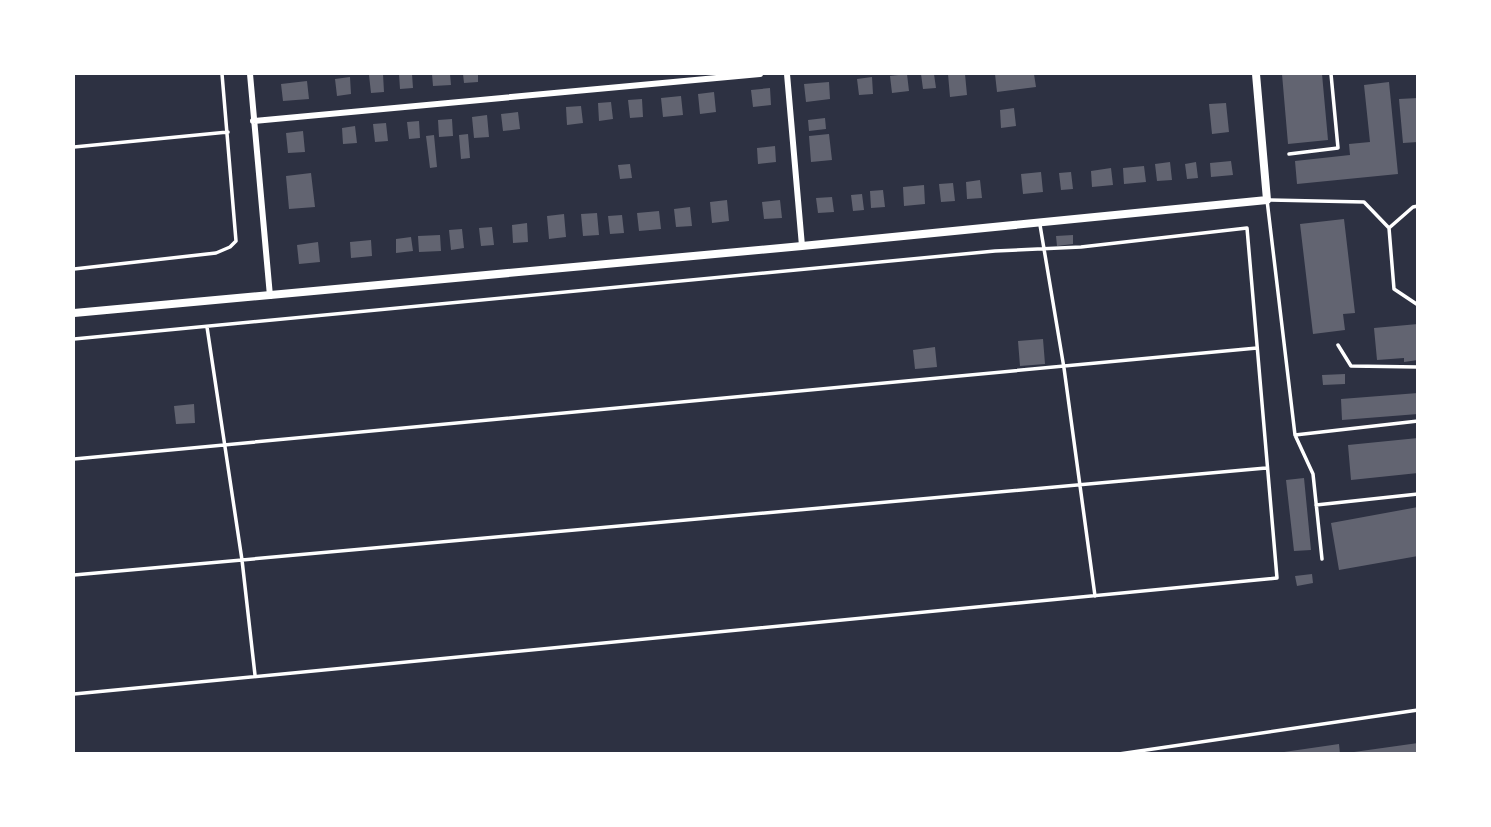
<svg xmlns="http://www.w3.org/2000/svg" width="1491" height="827" font-family="'Alegreya Sans',sans-serif">
  <rect width="100%" height="100%" fill="#2d3142"/>
  <path fill="#626471" d="M380,74H383L384,92L371,93L369,75Z
    M399,74H412L413,88L400,89Z
    M432,74H450L451,85L433,86Z
    M463,74H478V82L464,83Z
    M907,74L909,91L892,93L890,76Z
    M921,74H934L936,88L923,89Z
    M948,74H965L967,95L950,97Z
    M995,74H1034L1036,87L997,92Z
    M1282,74H1322L1328,140L1288,144Z
    M350,77L351,94L337,96L335,79Z
    M872,77L873,94L859,95L857,79Z
    M307,81L309,99L283,101L281,84Z
    M829,82L830,99L806,102L804,84Z
    M1389,82L1398,174L1297,184L1295,161L1350,155L1349,144L1370,142L1364,85Z
    M770,88L771,105L753,107L751,90Z
    M714,92L716,112L700,114L698,94Z
    M681,96L683,115L663,117L661,98Z
    M1418,98V142L1403,143L1399,99Z
    M642,99L643,117L630,118L628,100Z
    M611,102L613,119L599,121L598,103Z
    M1226,103L1229,132L1212,134L1209,104Z
    M581,106L583,123L567,125L566,107Z
    M1014,108L1016,126L1001,128L1000,110Z
    M518,112L520,129L503,131L501,114Z
    M487,115L489,137L474,138L472,117Z
    M825,118L826,129L809,131L808,120Z
    M452,119L453,136L439,137L438,120Z
    M419,121L420,138L409,139L407,122Z
    M386,123L388,141L375,142L373,124Z
    M355,126L357,143L343,144L342,128Z
    M303,131L305,152L288,153L286,133Z
    M468,134L470,158L461,159L459,135Z
    M829,134L832,160L811,162L809,136Z
    M434,135L437,167L430,168L426,136Z
    M775,146L776,162L758,164L757,148Z
    M1231,161L1233,175L1211,177L1210,163Z
    M1170,162L1172,180L1157,181L1155,164Z
    M1196,162L1198,178L1187,179L1185,164Z
    M630,164L632,178L620,179L618,165Z
    M1144,166L1146,182L1124,184L1123,168Z
    M1111,168L1113,185L1092,187L1091,171Z
    M1041,172L1043,192L1023,194L1021,174Z
    M1071,172L1073,189L1061,190L1059,173Z
    M311,173L315,207L289,209L286,176Z
    M980,180L982,198L967,199L966,182Z
    M953,183L955,201L941,202L939,184Z
    M924,185L925,204L904,206L903,187Z
    M883,190L885,207L871,208L870,191Z
    M862,194L864,210L853,211L851,195Z
    M832,197L834,212L818,213L816,198Z
    M727,200L729,221L712,223L710,202Z
    M780,200L782,218L764,219L762,202Z
    M690,207L692,226L676,227L674,209Z
    M659,211L661,229L639,231L637,213Z
    M597,213L599,235L583,236L581,214Z
    M564,214L566,237L549,239L547,216Z
    M622,215L624,233L610,234L608,216Z
    M1344,219L1355,313L1343,314L1345,330L1313,334L1300,224Z
    M527,223L528,242L513,243L512,225Z
    M492,227L494,245L481,246L479,228Z
    M462,229L464,248L451,250L449,230Z
    M440,235L441,251L419,252L418,236Z
    M1073,235V244L1057,246L1056,236Z
    M411,237L413,251L396,253V239Z
    M371,240L372,256L351,258L350,242Z
    M318,242L320,262L299,264L297,245Z
    M1418,324V360L1404,362V358L1377,360L1374,328Z
    M1043,339L1045,364L1020,366L1018,341Z
    M935,347L937,367L915,369L913,350Z
    M1345,374V384L1323,385L1322,375Z
    M1418,393V414L1342,420L1341,399Z
    M194,404L195,423L176,424L174,406Z
    M1418,438V473L1351,480L1348,445Z
    M1304,478L1311,550L1294,551L1286,480Z
    M1418,507V556L1339,570L1331,523Z
    M1312,574L1313,583L1297,586L1295,576Z
    M1418,743V754H1354V752Z
    M1339,744L1340,754H1284V752Z"/>
  <g fill="none" stroke-linecap="round" stroke-linejoin="round">
    <path stroke="#fff" stroke-width="3.5" d="M74,147L228,132
      M1289,154L1338,148L1331,74
      M1418,206L1413,207L1389,228L1394,289L1418,305
      M1040,225L1064,368L1095,596
      M74,269L216,253L230,247L236,241L222,74
      M207,327L242,560L255,675
      M74,339L995,251L1081,247L1247,228L1277,578L74,694
      M1338,345L1351,366L1418,367
      M1295,435L1418,421
      M74,459L1257,348
      M1316,505L1418,494
      M1322,559L1313,474L1295,435L1267,200L1364,202L1389,228
      M74,575L1266,468
      M1119,754L1418,710"/>
    <path stroke="#fff" stroke-width="6" d="M250,74L270,296
      M787,74L802,246
      M253,121L760,74"/>
    <path stroke="#fff" stroke-width="8" d="M74,313L802,246L1267,200L1256,74"/>
  </g>
  <rect width="1491" height="827" fill="none" stroke="#ffffff" stroke-width="150"/>
</svg>
